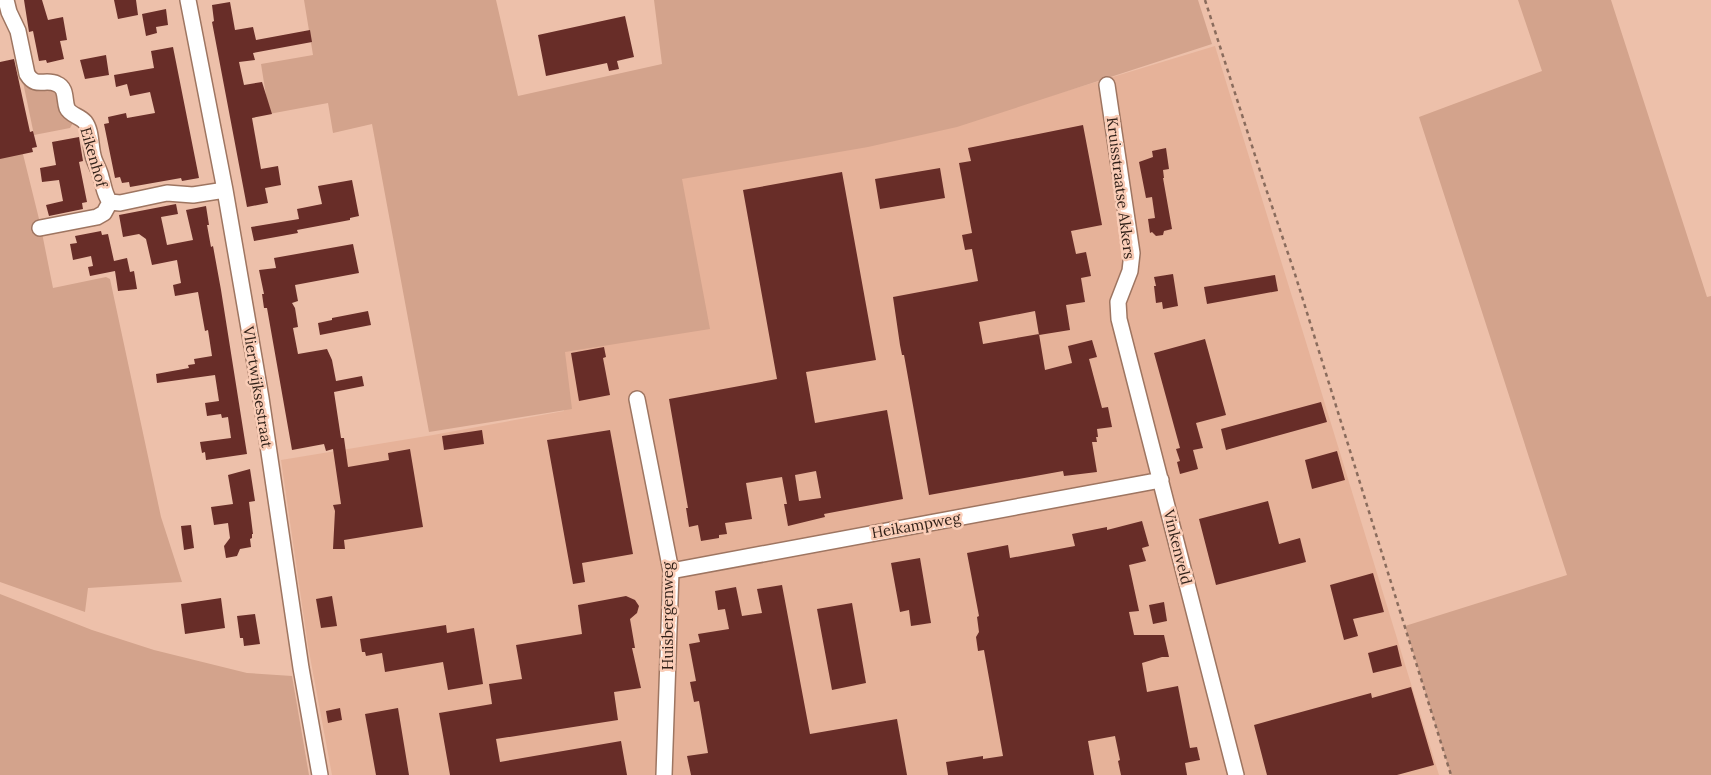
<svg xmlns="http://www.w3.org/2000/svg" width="1711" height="775" font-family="Lora,serif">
  <rect width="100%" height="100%" fill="#edc0aa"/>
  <path fill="#e6b299" d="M1215,46L1439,775H332L308,646L281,460L433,435L564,411V343L680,176L937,130Z"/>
  <path fill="#d3a38c" d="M304,0H496L518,96L662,64L654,0H1198L1212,44L957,127L868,147L682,179L710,329L565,352L572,409L429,432L372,124L333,133L328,103L269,114L261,64L313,55Z
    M1518,0H1611L1707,297L1711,296V775H1451L1405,626L1567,575L1419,117L1542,71Z
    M23,82C31,88 42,85 51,88C62,92 69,111 74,121L70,128L34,135Z
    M19,138L40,223L53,288L106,277L110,279L161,517L182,582L88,588L85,612L0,582V141Z
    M0,594L92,630L154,650L247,673L292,676L309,775H0Z"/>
  <path fill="#682d28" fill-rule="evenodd" d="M24,0H42L48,20L63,17L67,40L60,41L64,59L47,63L46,60L39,61L33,31L29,32Z
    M114,0H136L138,15L118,19Z
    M230,2L235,30L253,27L256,40L310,30L312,42L253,53L255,60L239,62L244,85L262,82L272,114L252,118L261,169L278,166L281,185L265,188L268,203L247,207L212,22L214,21L212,5Z
    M166,9L168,25L156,27L157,33L146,36L142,14Z
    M625,16L634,57L617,61L619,69L609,71L607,63L546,76L538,35Z
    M173,47L199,178L182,181L181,178L130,187L129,182L122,183L120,177L115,178L104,124L109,123L108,117L126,113L127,118L155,113L150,92L130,96L127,84L116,87L114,75L154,68L151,51Z
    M106,55L109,75L85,79L80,60Z
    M14,59L30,132L33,131L37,147L32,148L33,152L0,159V62Z
    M1083,125L1102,225L1071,231L1076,254L1086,252L1091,276L1081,278L1085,302L1066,305L1070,330L1039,335L1035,311L979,322L983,344L1039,334L1045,370L1072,363L1068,346L1092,340L1097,357L1089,359L1102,408L1108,407L1112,427L1097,429L1098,437H1096L1097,442H1092L1097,472L1064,476L1063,471L929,495L904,355H902L900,345L893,297L978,281L972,249L965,250L962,235L972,233L959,163L971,161L968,148Z
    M79,137L83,161L79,162L87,202L82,203L83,209L49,216L46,205L63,201L59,180L42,182L40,168L56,165L52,142Z
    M1166,148L1169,169L1163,170L1164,178H1163L1172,229L1164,231L1163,235L1156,236L1152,232L1150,233L1148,219L1155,218L1152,197L1146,198L1139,162L1153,157L1152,151Z
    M940,168L945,198L880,209L875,179Z
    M842,172L876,360L806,372L815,423L887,410L903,499L824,514L825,517L788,526L784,504H787L782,477L746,483L752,519L725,523L727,534L719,535V538L701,541L698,525L689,527L686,508H688L669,399L777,379L743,190ZM816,471L821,498L799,501L795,475Z
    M352,180L359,216L350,218V220L297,230L298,233L254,241L251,227L299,219L297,209L322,204L318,186Z
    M176,204L178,214L161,217L167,245L193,240L186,210L206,206L209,225H207L211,247L213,246L221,290L247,454L206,460L205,452L202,453L200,442L231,438L228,417L222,418L221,414L207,416L205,403L219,401L215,375L157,383L156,374L189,368L188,365L195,364L194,359L212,356L208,330L205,331L198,292L175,296L173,285L181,283L177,260L152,265L146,239L139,234L123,237L119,215Z
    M101,231L102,235L108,234L114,261L127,258L130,272L134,271L137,289L118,291L115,271L90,276L88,267L93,266L91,256L73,260L70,244L77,243L75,236Z
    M353,244L359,273L295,285L298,301L292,303L295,308L298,327L293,328L298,354L327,349L332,360L336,381L362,376L364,386L334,392L341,438H344L348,467L389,460L388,453L410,449L423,527L344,540L345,549H333L335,511L333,505L341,504L333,449L326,451L324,444L292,450L267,308H264L262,294H264L259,270L276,268L274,258Z
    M1173,274L1178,306L1163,309L1162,302L1156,303L1154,286H1156L1154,277Z
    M1275,275L1278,291L1207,304L1204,287Z
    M368,311L371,325L320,335L318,323L332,320V318Z
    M1205,339L1226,415L1196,423L1203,448L1193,450L1198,469L1180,474L1177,462L1180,461L1176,449L1180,448L1154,353Z
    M604,347L606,357L603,358L610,395L579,401L571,353Z
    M1321,402L1327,422L1226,450L1221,429Z
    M482,430L484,444L444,450L442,436Z
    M610,430L633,554L582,563L585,582L573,584L547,440Z
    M1337,451L1345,480L1312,489L1305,460Z
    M250,469L255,501L249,502L253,534H252V538L250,539L251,547L240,549L237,556L226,558L224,546L230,538L228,523L214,525L211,507L233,504L228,475Z
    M1268,501L1279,544L1300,538L1306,562L1216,585L1199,519Z
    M1142,521L1149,546L1142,548L1146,561L1129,565L1139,611L1129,612L1134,635H1164L1169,657H1162L1142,663L1147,692L1178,686L1190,748L1197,747L1200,760L1185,763L1187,775H1121L1118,761L1120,760L1115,736L1088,741L1094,775H948L946,762L983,756V759L1003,756L984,650L978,651L976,637L979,632L977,617L979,616L967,553L1008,545L1010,558L1075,546L1072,534L1107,527V530Z
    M191,525L194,548L184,550L181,526Z
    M920,558L931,623L911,626L909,610L900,612L891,563Z
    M1373,573L1384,612L1353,619L1358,636L1344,640L1330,585Z
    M782,585L810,734L897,719L907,775H691L687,756L708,753L699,701L694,702L690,682L696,681L689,644L700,642L698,634L729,629L725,609L718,610L715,591L736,587L742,616L762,613L757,589Z
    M332,596L337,626L321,628L316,599Z
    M626,596L635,600L639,606L637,613L630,619L635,648H632L641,688L614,692L618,720L496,739L500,762L621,741L627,775H450L439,713L492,704L489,684L522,679L516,645L582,634L578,605Z
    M221,598L225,628L185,634L181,604Z
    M1164,602L1167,621L1153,624L1149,605Z
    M852,603L866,683L832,690L817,609Z
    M255,614L260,644L244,646L243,638H240L237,616Z
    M446,625L447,633L474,628L483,684L448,690L443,662L385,672L382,653L366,656L365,652H362L360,639Z
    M1397,645L1402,666L1373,673L1368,653Z
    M1411,687L1434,765L1397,775H1267L1254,725L1371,693L1372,698Z
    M340,708L342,720L328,723L326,711Z
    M398,708L409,775H376L365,714Z"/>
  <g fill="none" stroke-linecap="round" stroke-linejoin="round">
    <g stroke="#9e7561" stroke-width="18">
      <path id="minor" d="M6,0L9,12L18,31L27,74C36,89 45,78 57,84C67,88 64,100 67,108C70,115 80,116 85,122C92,131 90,148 94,159C96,165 100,171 101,177C104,186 104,194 110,202L120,203L167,193L193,195L225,190
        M188,0L225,190L261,398L301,668L320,775
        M1107,85L1132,253L1130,271L1118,302L1119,319L1236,775
        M40,228L97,217L104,213L110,202
        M637,399L671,571L664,775
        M671,571L1161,480"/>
    </g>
    <path stroke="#8a6c5d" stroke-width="2.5" stroke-dasharray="4 4" stroke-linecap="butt" d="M1205,0L1262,177L1294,271L1451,775"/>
    <use href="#minor" stroke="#fff" stroke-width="15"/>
  </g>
  <g text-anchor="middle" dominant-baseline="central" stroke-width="5" stroke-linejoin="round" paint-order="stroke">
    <g font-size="15" fill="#2f1f17" stroke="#facdb7">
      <text transform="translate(94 157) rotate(74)">Eikenhof</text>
      <text transform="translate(1121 188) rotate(83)">Kruisstraatse Akkers</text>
      <text transform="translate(258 387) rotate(81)">Vliertwijksestraat</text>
      <text transform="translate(916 525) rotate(-10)">Heikampweg</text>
      <text transform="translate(1178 547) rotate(76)">Vinkenveld</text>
      <text transform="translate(667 616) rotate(-90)">Huisbergenweg</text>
    </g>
  </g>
</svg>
